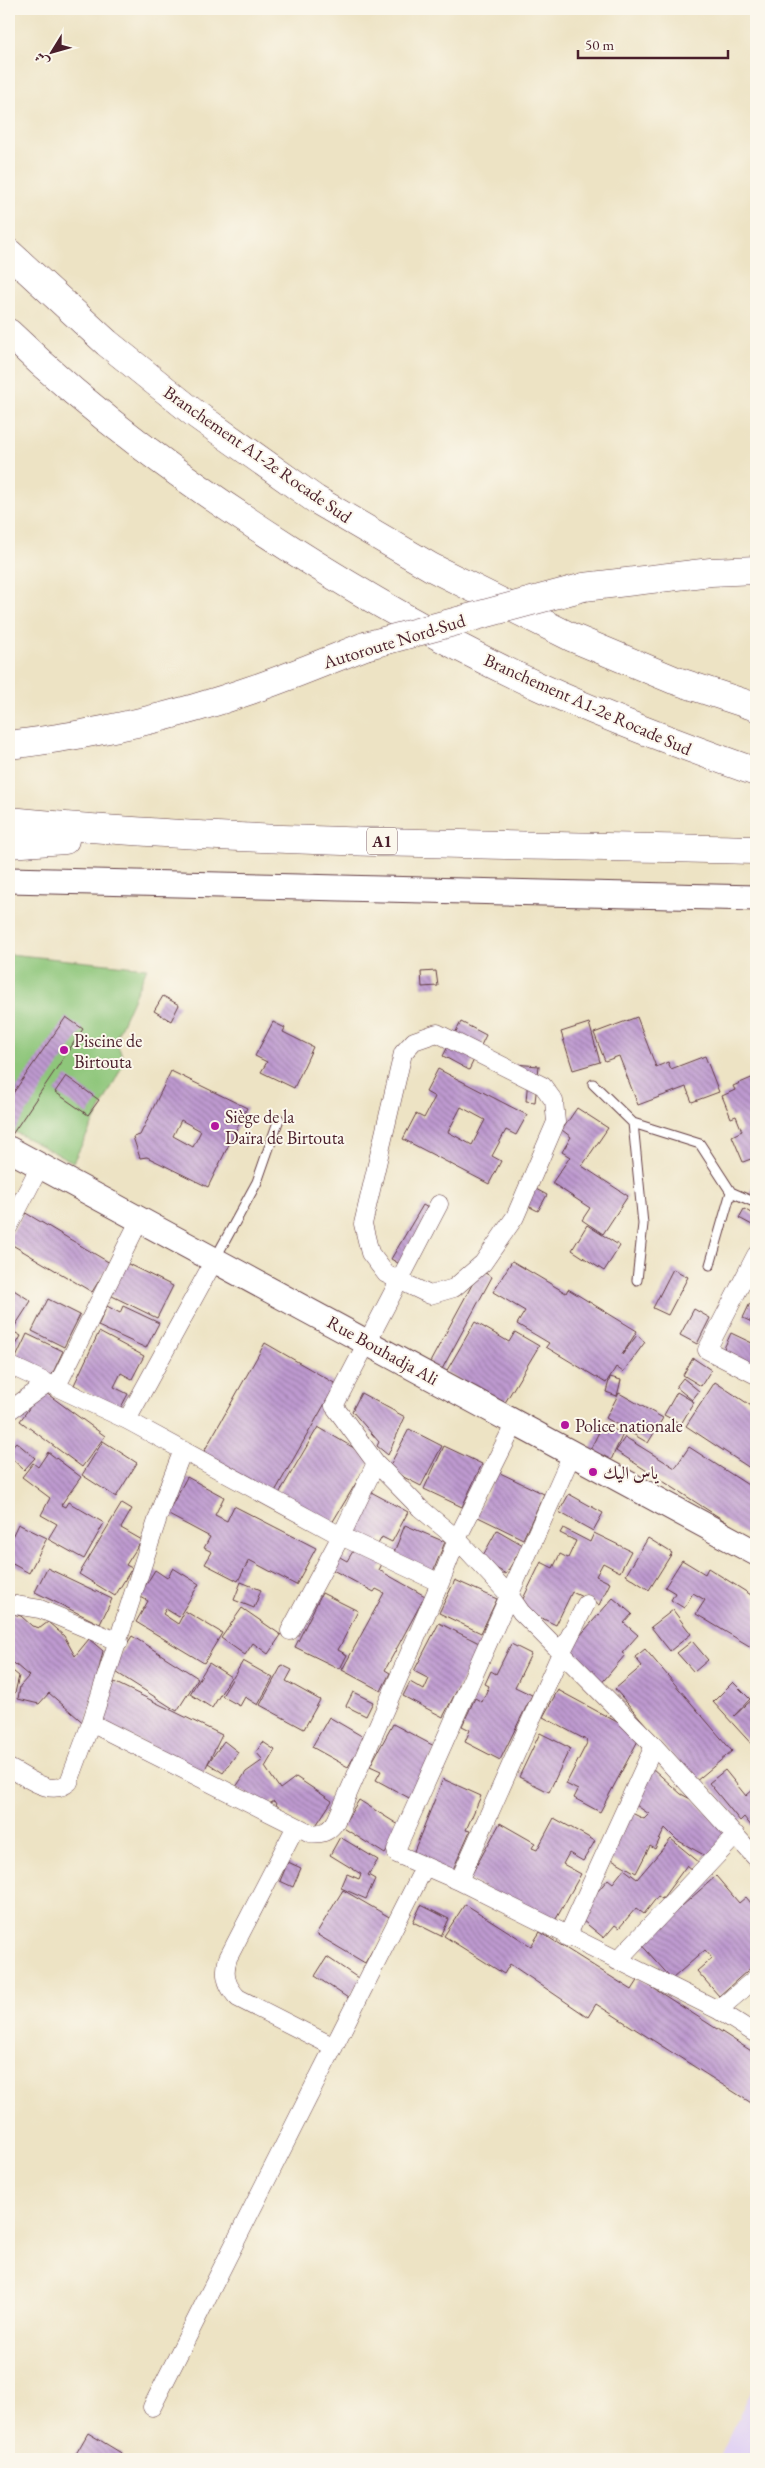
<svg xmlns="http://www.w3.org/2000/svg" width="765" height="2468" font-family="'EB Garamond',Amiri,serif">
  <defs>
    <pattern id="building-back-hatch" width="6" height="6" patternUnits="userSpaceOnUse" patternTransform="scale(1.25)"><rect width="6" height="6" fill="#be9ad0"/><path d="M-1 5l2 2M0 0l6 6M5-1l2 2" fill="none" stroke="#9c7da9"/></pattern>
  </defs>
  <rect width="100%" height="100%" fill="#fbf7ec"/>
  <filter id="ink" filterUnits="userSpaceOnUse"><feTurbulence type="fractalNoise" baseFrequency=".02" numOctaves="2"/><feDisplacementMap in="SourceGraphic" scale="10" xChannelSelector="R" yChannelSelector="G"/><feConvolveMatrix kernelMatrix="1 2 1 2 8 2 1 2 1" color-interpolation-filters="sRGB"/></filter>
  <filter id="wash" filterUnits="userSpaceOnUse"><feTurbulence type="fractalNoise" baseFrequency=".0096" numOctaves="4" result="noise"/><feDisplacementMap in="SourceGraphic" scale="20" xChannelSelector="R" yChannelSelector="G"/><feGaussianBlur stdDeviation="1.12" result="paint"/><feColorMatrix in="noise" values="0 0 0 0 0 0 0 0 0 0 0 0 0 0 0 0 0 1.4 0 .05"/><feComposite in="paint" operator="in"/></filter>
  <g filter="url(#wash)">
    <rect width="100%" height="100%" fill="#ede3c4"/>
    <path fill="#e2d4f3" d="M756,2380V2459H719Z"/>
    <path fill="#8ec67a" stroke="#6c7252" d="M9,954L147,968L115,1040L125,1061L73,1162L9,1129Z"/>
    <g id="blocks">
      <path fill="url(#building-back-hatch)" fill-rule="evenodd" d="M436,971L438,986L422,987L421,972Z
        M163,996L179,1005L171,1021L154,1011Z
        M66,1017L83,1029L9,1139V1099Z
        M637,1017L656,1067L668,1062L671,1069L705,1056L719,1092L692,1102L686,1087L638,1105L619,1056L605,1061L594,1033Z
        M273,1022L285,1028L283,1032L313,1047L294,1088L261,1072L267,1062L255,1056Z
        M461,1022L486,1035L469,1070L443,1056Z
        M589,1023L600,1062L573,1070L561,1032Z
        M514,1064L539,1066L535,1102L526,1101L528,1079Z
        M438,1069L527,1115L516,1135L506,1130L492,1156L501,1161L489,1184L403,1139L416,1114L424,1118L435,1097L426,1092ZM461,1107L485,1120L472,1145L448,1132Z
        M171,1071L247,1108L208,1187L147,1157L140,1158L133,1137L140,1135ZM181,1120L201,1131L193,1147L173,1136Z
        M66,1076L99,1100L88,1115L55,1092Z
        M756,1076V1157L743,1162L732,1136L742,1131L736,1116L731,1118L722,1096L735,1090L733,1086Z
        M577,1108L608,1128L582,1166L628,1196L603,1234L582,1220L590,1208L552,1183L570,1157L562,1152L571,1137L562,1130Z
        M756,1178V1196L750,1193Z
        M523,1182L547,1195L538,1211L514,1199Z
        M423,1205L435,1212L403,1266L391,1259Z
        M744,1209L756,1216L754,1226L739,1218Z
        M24,1212L110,1263L92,1292L9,1243V1238Z
        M587,1225L620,1246L604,1271L572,1250Z
        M512,1261L566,1293L568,1289L637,1331L622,1355L637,1335L645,1342L623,1372L616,1367L606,1383L546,1347L549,1343L517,1324L525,1311L493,1292Z
        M126,1263L173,1286L157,1318L110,1295Z
        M673,1269L688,1277L668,1315L653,1308Z
        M480,1270L492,1277L441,1371L429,1364Z
        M9,1287L31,1301L13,1329L9,1327Z
        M48,1299L80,1315L64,1347L32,1331Z
        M750,1303L756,1306V1324L743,1318Z
        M107,1306L120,1313L123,1306L159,1323L146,1348L98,1326Z
        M694,1309L710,1318L697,1344L680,1335Z
        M475,1322L509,1342L515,1332L539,1346L503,1406L446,1372Z
        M9,1329L21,1336L9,1358Z
        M99,1332L144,1356L132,1379L121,1373L114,1387L128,1394L120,1409L74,1385Z
        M731,1333L752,1343L756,1335V1371L721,1355Z
        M27,1334L63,1351L49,1381L13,1364Z
        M265,1343L336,1384L273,1495L202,1455Z
        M693,1358L711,1370L701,1386L683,1375Z
        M610,1377L621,1380L617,1396L606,1392Z
        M683,1378L699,1391L692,1400L676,1387Z
        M715,1382L756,1409V1472L686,1426Z
        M42,1390L105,1436L82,1467L20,1421Z
        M677,1392L694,1402L681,1424L664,1415Z
        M361,1393L405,1417L388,1455L377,1446L379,1442L352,1411Z
        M619,1393L663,1418L648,1443L606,1418Z
        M603,1424L623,1434L611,1460L590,1450Z
        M318,1427L371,1458L329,1528L277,1497Z
        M409,1429L442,1446L421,1486L388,1469Z
        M625,1437L675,1468L689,1447L756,1490V1541L616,1451Z
        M103,1441L137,1463L116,1497L82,1475Z
        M16,1442L35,1458L24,1470L9,1456V1450Z
        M444,1446L482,1464L462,1507L424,1489Z
        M48,1452L81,1477L61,1505L65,1507L68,1502L104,1523L84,1559L48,1539L57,1524L41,1515L50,1498L22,1477L33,1463L38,1467Z
        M498,1472L544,1494L523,1539L476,1516Z
        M187,1477L224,1497L215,1515L227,1521L234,1506L316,1548L296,1585L249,1560L238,1581L205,1564L212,1552L204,1548L210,1537L167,1514Z
        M371,1492L408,1512L392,1542L382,1537L377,1546L347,1536Z
        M569,1494L603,1513L593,1531L559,1512Z
        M122,1503L132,1509L121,1528L142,1540L126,1565L132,1568L115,1596L79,1574Z
        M18,1524L47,1538L29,1573L9,1562V1543Z
        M405,1525L445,1542L432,1574L392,1557Z
        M563,1528L590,1542L594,1533L631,1551L620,1572L603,1563L596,1576L610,1583L599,1605L572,1592L556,1625L519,1607L541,1562L553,1568L560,1554L568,1558L576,1541L560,1533Z
        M497,1530L523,1545L506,1574L481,1559Z
        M648,1538L672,1553L649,1590L626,1575Z
        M355,1548L385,1558L379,1570L425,1596L385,1670L390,1673L381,1691L342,1670L384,1593L376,1589L374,1592L331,1569L338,1556L347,1561Z
        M682,1560L705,1574L708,1568L756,1598V1650L696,1614L705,1600L693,1593L684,1608L671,1600L675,1593L665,1587Z
        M47,1568L112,1599L100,1624L35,1592Z
        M173,1568L199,1584L179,1617L166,1609L163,1614L178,1624L185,1611L222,1633L204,1663L136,1622L148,1601L139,1596L155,1570L167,1578Z
        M455,1580L497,1599L481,1633L439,1613Z
        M241,1582L261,1590L254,1608L234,1600Z
        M322,1593L358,1611L338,1650L347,1655L340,1669L295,1647Z
        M613,1598L632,1614L624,1623L638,1635L622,1653L625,1655L600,1685L564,1654Z
        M242,1608L281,1635L268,1654L253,1643L245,1655L221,1638Z
        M673,1610L691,1634L670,1651L651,1627Z
        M9,1613L21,1616L32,1626L40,1628L48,1622L64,1636L75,1656L89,1639L103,1651L86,1725L49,1693L39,1704L18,1699L20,1686L29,1676L9,1659Z
        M439,1623L481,1644L443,1717L403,1696L410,1682L424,1690L429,1679L414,1671Z
        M132,1636L198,1678L177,1711L111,1669Z
        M692,1641L708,1660L694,1672L677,1653Z
        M511,1644L531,1654L515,1687L532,1695L500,1760L465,1742L470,1730L462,1726L475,1698L482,1702L489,1686L485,1684L491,1671L496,1674Z
        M645,1649L732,1751L695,1782L615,1689L642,1666L635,1657Z
        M243,1661L273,1678L258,1705L245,1697L240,1706L222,1696Z
        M209,1663L231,1677L212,1708L190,1694Z
        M282,1665L292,1670L286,1681L320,1700L304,1729L260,1705Z
        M9,1668L19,1676L15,1693L9,1692Z
        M114,1682L222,1735L203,1773L96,1718Z
        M733,1682L750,1699L734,1716L756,1696V1749L713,1702Z
        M558,1690L641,1735L600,1812L574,1798L578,1790L566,1784L588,1741L543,1717Z
        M353,1692L373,1702L366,1716L346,1706Z
        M329,1717L365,1738L348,1767L312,1747Z
        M393,1724L436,1747L411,1799L376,1780L381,1771L370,1766Z
        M540,1733L570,1748L549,1792L519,1777Z
        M9,1735L16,1740L9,1750Z
        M224,1741L238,1752L223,1773L208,1763Z
        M263,1742L275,1750L265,1767L280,1789L296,1777L332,1801L313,1830L278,1807L274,1801L265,1807L236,1787L246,1772L263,1760L256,1752Z
        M652,1768L681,1794L696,1802L732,1837L711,1859L677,1840L665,1828L655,1849L650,1846L636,1873L610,1858L630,1812L644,1819L649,1814L633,1803Z
        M725,1770L746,1796L756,1787V1832L744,1817L740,1821L709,1783Z
        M443,1779L481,1796L466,1830L470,1831L451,1874L412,1856Z
        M359,1800L402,1827L385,1854L342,1827Z
        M554,1818L595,1841L583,1861L569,1853L563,1864L581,1874L551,1928L469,1879L500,1823L535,1843L532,1848L537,1850Z
        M756,1835V1845L751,1839Z
        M340,1837L378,1860L368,1875L375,1879L366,1899L341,1888L347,1874L359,1879L361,1874L330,1855Z
        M671,1839L700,1863L694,1871L687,1865L662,1899L658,1896L644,1914L636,1908L619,1928L615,1925L604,1938L577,1916L608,1879L613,1883L624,1869L637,1879Z
        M288,1862L301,1868L293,1887L280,1881Z
        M716,1876L739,1903L746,1897L756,1909V1963L719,1996L697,1971L712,1958L705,1950L672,1979L638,1941L665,1921Z
        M343,1890L391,1918L365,1963L316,1934Z
        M465,1904L531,1946L540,1932L632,1990L639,1979L756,2054V2106L596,2004L588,2017L510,1964L504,1974L444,1936Z
        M421,1905L449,1919L441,1936L413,1922Z
        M327,1957L361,1980L348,1998L315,1976Z
        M88,2433L123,2454L120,2459H73Z"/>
    </g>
  </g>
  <g filter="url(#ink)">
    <use href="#blocks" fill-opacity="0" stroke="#623c42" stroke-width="1"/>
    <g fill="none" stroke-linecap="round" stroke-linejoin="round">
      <g stroke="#623c42" stroke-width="11">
        <path id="service" d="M593,1084L633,1123L700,1144L731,1192L710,1265
          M633,1123L643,1224L637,1280
          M731,1192L756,1203
          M215,1259L257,1182L279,1119"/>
      </g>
      <g stroke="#623c42" stroke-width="19">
        <path id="minor" d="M437,1033L543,1086L554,1101L556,1122L515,1217L483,1263L454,1288L430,1295L386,1274L370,1253L363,1224L403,1053L414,1041Z
          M439,1204L334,1406L376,1463L420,1508L457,1539L510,1596L521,1612L654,1746L756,1858
          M9,1226L40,1166
          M756,1255L707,1350L756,1375
          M9,1365L127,1420L341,1536L440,1583
          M57,1386L140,1219
          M9,1411L46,1384
          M127,1420L215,1259
          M572,1454L396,1850L397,1854L459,1881L718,2010L756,2034
          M9,1604L40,1609L119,1642
          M290,1631L341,1536L376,1463
          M91,1723L164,1499L183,1450
          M9,1768C27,1777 51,1798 69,1782L91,1723L310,1833C322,1835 330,1831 336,1821L440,1583L457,1539L515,1423
          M296,1826L228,1958C223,1974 226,1986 238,1998L334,2047
          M459,1881L561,1653L586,1604
          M567,1937L654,1746
          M617,1961L736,1835
          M718,2010L756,1978
          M152,2407L424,1868"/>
      </g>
      <g stroke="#623c42" stroke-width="27">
        <path id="secondary" d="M9,880L756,898
          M9,1149L756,1553"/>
      </g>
      <g stroke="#623c42" stroke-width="29">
        <path id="motorway" d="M9,253L107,343L194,413L315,499L431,567L571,637L674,680L756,707
          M9,333C96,417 189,484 291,549C371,600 453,647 540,687C610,719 683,746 756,772
          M584,587L711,572L756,570
          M9,745C91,735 172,718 251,690C289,677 327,661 365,646
          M9,821C257,845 507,844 756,850
          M9,844L65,840"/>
      </g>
      <use href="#service" stroke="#fff" stroke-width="9"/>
      <use href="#minor" stroke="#fff" stroke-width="18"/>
      <use href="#secondary" stroke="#fff" stroke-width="25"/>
      <use href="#motorway" stroke="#fff" stroke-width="28"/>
      <g stroke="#623c42" stroke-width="29" stroke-linecap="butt">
        <path id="motorway-bridge" d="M365,646L584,587"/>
      </g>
      <use href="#motorway-bridge" stroke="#fff" stroke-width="28"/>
    </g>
  </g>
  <g fill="#b5179e" stroke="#fbf7ec" stroke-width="2">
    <circle cx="64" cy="1050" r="5"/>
    <circle cx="215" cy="1126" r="5"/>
    <circle cx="565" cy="1425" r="5"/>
    <circle cx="593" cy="1472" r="5"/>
  </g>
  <g text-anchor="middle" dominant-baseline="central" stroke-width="4" stroke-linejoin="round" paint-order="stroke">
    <rect fill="#fbf7ec" stroke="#7f6065" stroke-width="1" x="367" y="827.5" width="30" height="27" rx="4"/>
    <g font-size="16" font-weight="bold" fill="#4a1f2b">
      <text x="382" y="841">A1</text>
    </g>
    <g font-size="18" fill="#4a1f2b" stroke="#fbf7ec">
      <text transform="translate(258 454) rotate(35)">Branchement A1-2e Rocade Sud</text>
      <text transform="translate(394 641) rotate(-17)">Autoroute Nord-Sud</text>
      <text transform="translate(588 704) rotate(24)">Branchement A1-2e Rocade Sud</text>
      <text transform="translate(383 1350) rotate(29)">Rue Bouhadja Ali</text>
    </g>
    <g font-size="18" fill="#4a1f2b" stroke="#fbf7ec" text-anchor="start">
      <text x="74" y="1040">Piscine de<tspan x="74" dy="21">Birtouta</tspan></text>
      <text x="225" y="1116">Siège de la<tspan x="225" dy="21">Daïra de Birtouta</tspan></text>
      <text x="575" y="1425">Police nationale</text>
      <text x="603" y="1472">ياس اليك</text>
    </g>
  </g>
  <rect width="765" height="2468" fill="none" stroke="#fbf7ec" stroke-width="30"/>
  <g transform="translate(52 52) rotate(233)" stroke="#fbf7ec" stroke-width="4" paint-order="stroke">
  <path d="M0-4L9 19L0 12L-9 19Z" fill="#4a1f2b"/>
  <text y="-8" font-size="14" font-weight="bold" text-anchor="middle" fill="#4a1f2b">ش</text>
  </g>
  <path d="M578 50v8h150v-8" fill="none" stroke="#4a1f2b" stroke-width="2.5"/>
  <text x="585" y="50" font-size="15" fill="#4a1f2b" stroke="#fbf7ec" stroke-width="4" paint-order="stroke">50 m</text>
</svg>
